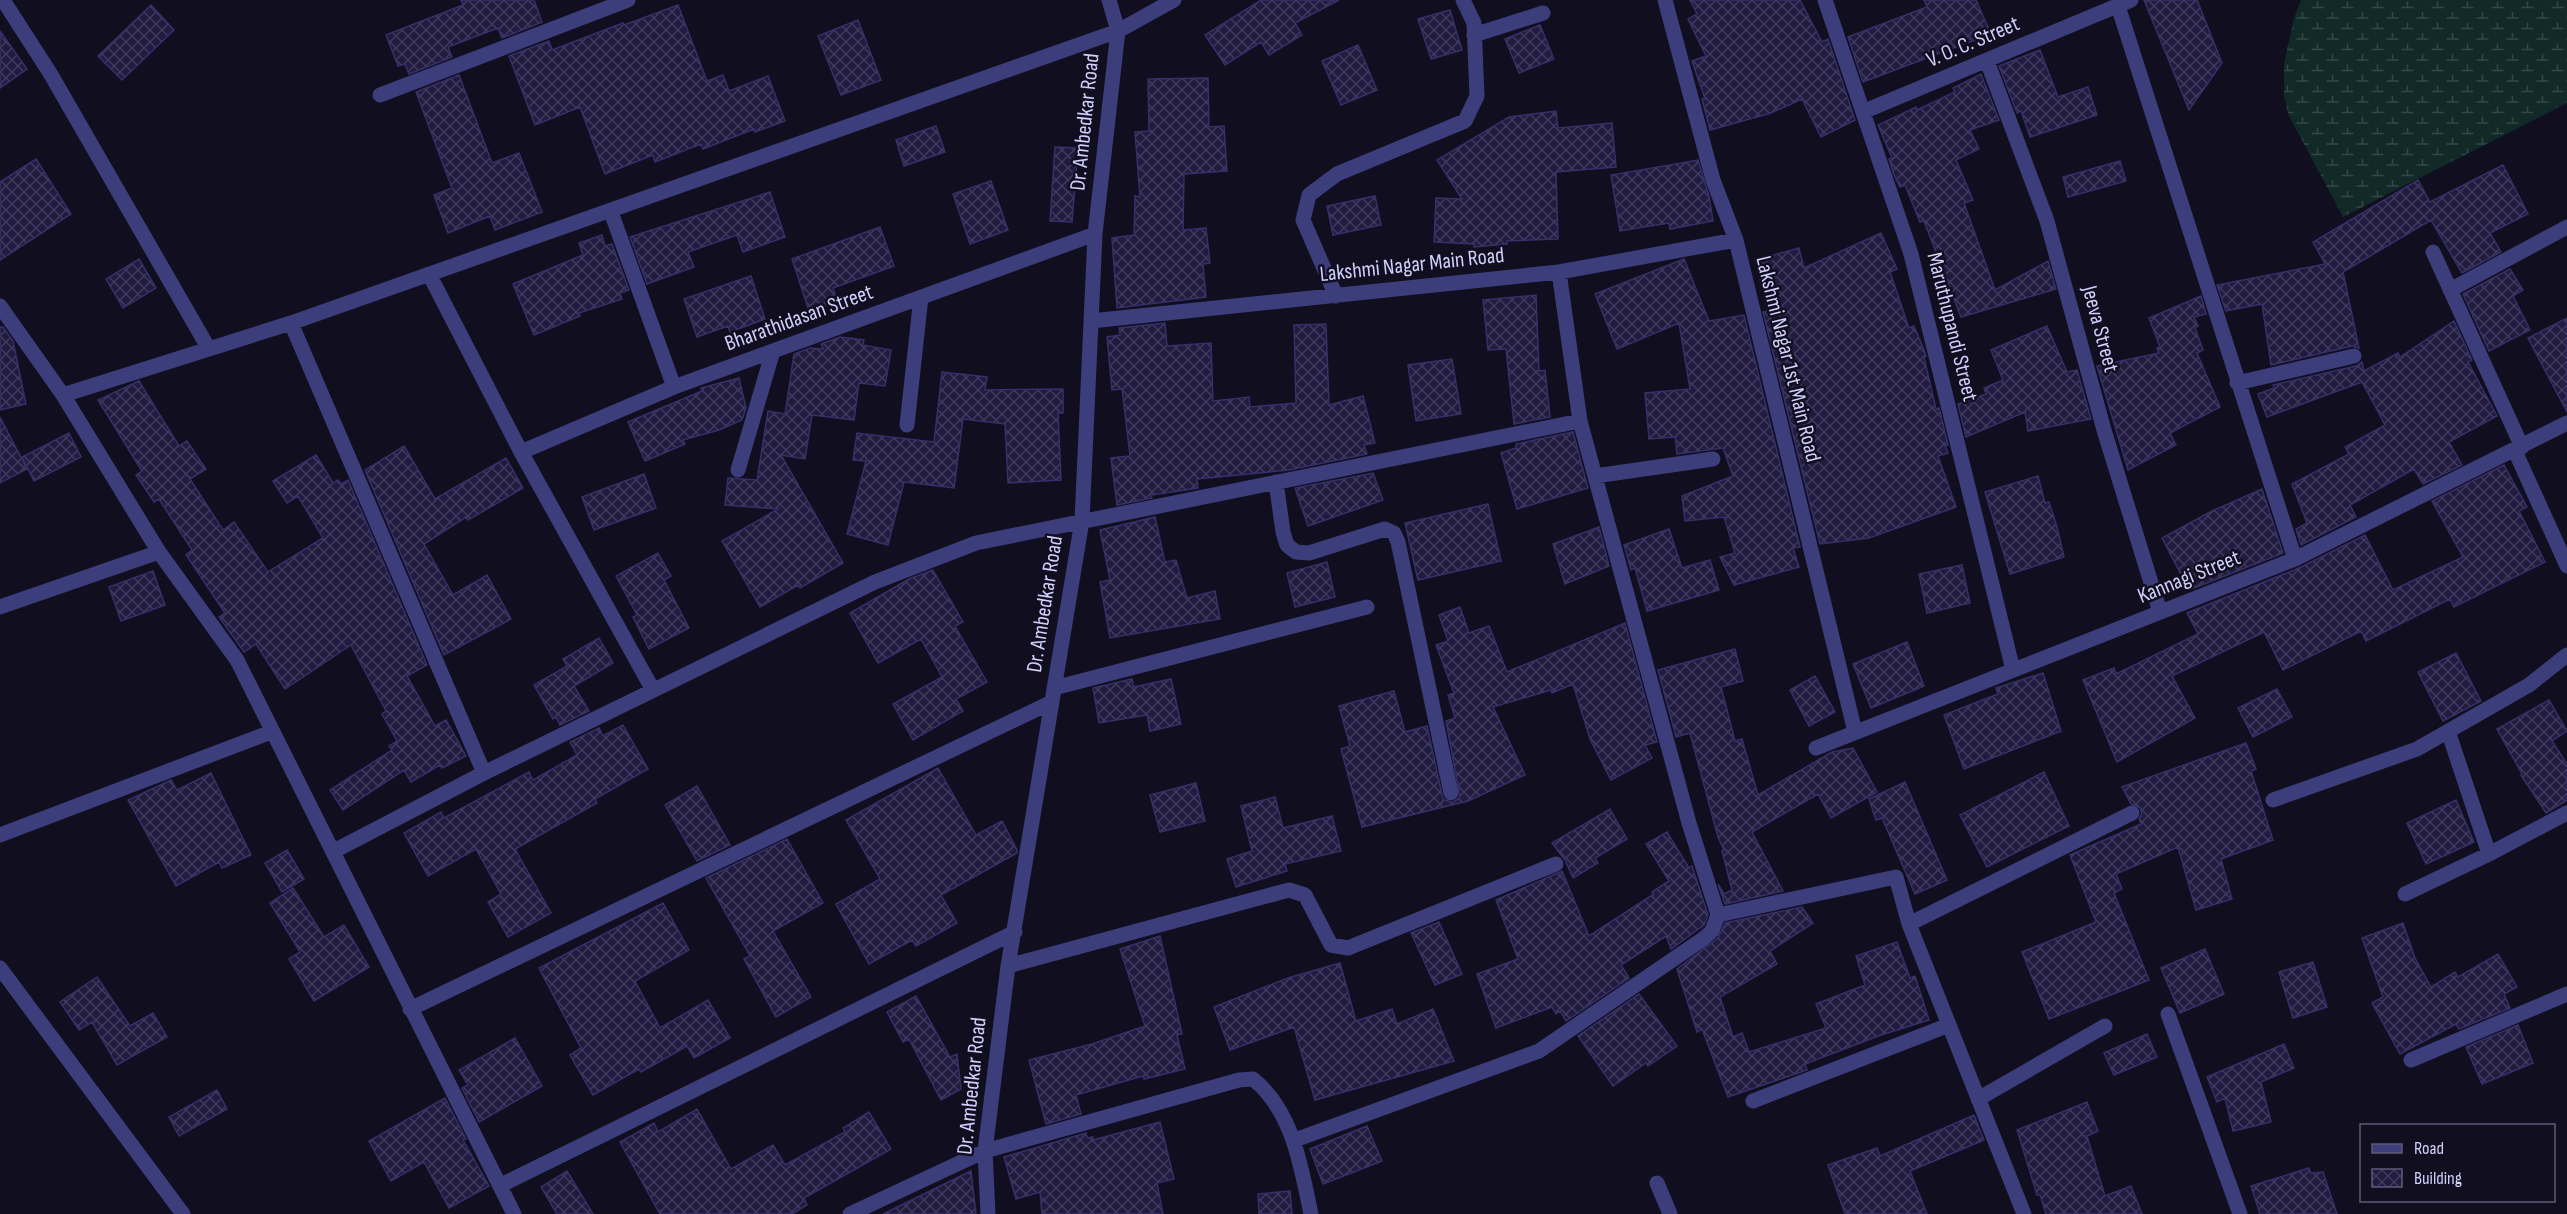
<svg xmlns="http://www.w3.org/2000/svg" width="2567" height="1214" font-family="'Sofia Sans Condensed',sans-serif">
  <defs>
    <pattern id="wetland-marsh" width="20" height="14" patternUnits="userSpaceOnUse" patternTransform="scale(1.5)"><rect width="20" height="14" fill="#112927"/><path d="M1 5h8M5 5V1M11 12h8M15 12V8" fill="none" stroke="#334747"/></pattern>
    <pattern id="building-cross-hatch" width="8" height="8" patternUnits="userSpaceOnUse" patternTransform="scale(1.5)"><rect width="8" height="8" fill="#201b3f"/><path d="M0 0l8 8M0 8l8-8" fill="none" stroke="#403b5c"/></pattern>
  </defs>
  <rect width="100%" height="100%" fill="#100e1f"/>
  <path fill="url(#wetland-marsh)" d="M2301,0H2567V103L2343,217L2289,116L2284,96V64L2294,18Z"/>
  <path fill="url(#building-cross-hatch)" stroke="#372f69" stroke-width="1.5" d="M461,0H534L542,22L502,38L498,28L448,47L452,57L409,74L405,64L398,66L386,35L463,5Z
    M1261,0H1339L1295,23L1302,35L1269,55L1261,42L1225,65L1205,35Z
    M1690,0H1800L1822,42L1828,39L1855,120L1821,137L1802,99L1771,113L1710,130L1702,99H1705L1692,61L1706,56L1688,19L1697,14Z
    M1924,0H1976L1991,34L1863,82L1848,37L1927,7Z
    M2144,0H2197L2222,63L2189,110Z
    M151,5L174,30L122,80L98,56Z
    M678,5L707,81L723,75L729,91L768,76L785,121L755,132L754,129L703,149L701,144L655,162L653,155L605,174L580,107L535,125L509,56L549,41L552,50L623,23L624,25Z
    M1450,10L1462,50L1431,59L1418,19Z
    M858,20L881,80L841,95L818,36Z
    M1540,25L1554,59L1519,73L1505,39Z
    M0,31L27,69L0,88Z
    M1358,45L1377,90L1341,105L1322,61Z
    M2040,50L2058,97L2088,87L2097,115L2030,137L2021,111L2017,113L1999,66Z
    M1981,74L1999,120L1970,130L1979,149L1956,160L1973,200L1964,203L1995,290L2048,261L2056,289L1961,317L1924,221L1920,222L1905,185L1900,187L1894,175L1889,159L1892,158L1878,125L1916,107L1917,110L1955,92L1953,88Z
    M459,75L492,163L519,153L542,212L495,230L490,216L448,233L434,195L452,188L416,92Z
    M1208,78L1209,127L1224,126L1227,171L1184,174L1183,230L1206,228L1210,263L1203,264L1206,297L1117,308L1112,238L1134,235L1135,196L1140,197L1135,132L1149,131L1148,79Z
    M1556,111L1558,128L1612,123L1616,167L1556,172L1558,239L1507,241V244L1474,247V244L1434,242L1436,198L1462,199L1437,160L1509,117Z
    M936,126L945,152L904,166L896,140Z
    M1055,147L1078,148L1072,222L1050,221Z
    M36,159L71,214L0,260V182Z
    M1698,160L1709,196L1713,221L1670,229L1669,223L1620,231L1611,175Z
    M2120,161L2126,181L2068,197L2063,177Z
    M2503,165L2528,214L2490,233L2501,252L2462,273L2431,220L2343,272L2359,348L2352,346L2271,365L2262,304L2226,311L2217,285L2325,264L2313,242L2418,180L2430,202Z
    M991,181L1008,230L970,244L953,194Z
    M770,192L785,237L743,252L737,235L688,252L694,267L647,284L630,237Z
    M1375,196L1381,225L1333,235L1327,206Z
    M880,227L894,266L833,288L837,301L809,311L792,259Z
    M1881,233L1897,269L1890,272L1909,328L1914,326L1924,350L1926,356L1924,357L1936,409L1939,408L1948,445L1945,446L1948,453L1938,456L1956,507L1869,538L1820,544L1763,312L1768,311L1755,260L1799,248L1804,268Z
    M602,235L605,246L612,244L629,290L620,293L622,299L579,313L580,316L534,335L513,284L583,255L579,243Z
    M139,259L156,288L123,308L106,279Z
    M1684,259L1709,321L1744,315L1800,547L1793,548L1799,567L1734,585L1720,557L1735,553L1724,517L1685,521L1682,496L1733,476L1723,448L1677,454L1675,437L1649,439L1645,393L1690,389L1679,323L1617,349L1595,294Z
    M2510,269L2523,290L2513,296L2530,330L2489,351L2463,294Z
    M751,276L765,319L730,332L728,326L697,337L684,299Z
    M1536,295L1539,371L1545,370L1550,417L1514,424L1506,349L1488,350L1483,300Z
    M2201,296L2206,314L2194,317L2198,326L2195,328L2203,350L2197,353L2220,407L2170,433L2176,445L2128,470L2097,366L2159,353L2157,348L2160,347L2149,318Z
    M2567,318V412L2528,338Z
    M2454,321L2472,360L2468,362L2497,416L2449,442L2462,465L2423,484L2414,469L2350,505L2356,517L2301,545L2296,529L2307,523L2292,484L2349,454L2345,447L2385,425L2362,382L2267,417L2258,394L2274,388L2273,385L2356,366L2362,362L2364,371L2398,353L2400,357Z
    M1165,323L1167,346L1211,343L1213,401L1249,397L1250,407L1296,403L1294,325L1326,324L1329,405L1363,396L1375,443L1364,445L1367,454L1289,470L1197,479L1198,488L1151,495L1152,498L1117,505L1111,458L1130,456L1122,389L1112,390L1107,337L1120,335L1119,328Z
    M2047,326L2067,372L2077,370L2091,419L2028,431L2025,412L1966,437L1958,404L1986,394L1984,388L2003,380L1991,350Z
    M0,327H3L13,341L26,404L0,410Z
    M840,337L864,340L863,345L891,350L885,386L859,383L854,420L812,415L805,459L781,455L843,563L800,588L798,585L760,607L722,541L778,509L725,505L728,478L757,480L768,411L785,414L794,354L810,348L823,349L821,344Z
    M1452,359L1461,414L1416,421L1408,365Z
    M942,372L987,377L985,390L1063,389V413H1058L1061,480L1008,483L1005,424L963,419L954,488L904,482L888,545L847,534L866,461L853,460L857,433L934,442Z
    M739,378L746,408L742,420L719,430L683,440L685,444L645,461L628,422L702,391L701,388Z
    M139,381L179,446L187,441L206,469L190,479L223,530L234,522L268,572L323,538L298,496L287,503L273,481L316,455L333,483L338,480L341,484L348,480L427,665L407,676L435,726L446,720L466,756L442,768L440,765L411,782L404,770L343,810L330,790L392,750L389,746L397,741L382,714L386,711L351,645L285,689L256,644L244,652L219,617L225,613L186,555L192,550L159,499L154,502L136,475L142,471L98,400Z
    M0,417L27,469L0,483Z
    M1573,432L1588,488L1517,509L1501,453L1516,448V444Z
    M69,433L81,457L34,481L22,457Z
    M404,446L435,499L506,458L523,488L468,520L466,517L424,544L453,595L487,575L511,619L444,655L365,470Z
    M2504,465L2527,507L2519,511L2545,562L2454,607L2450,599L2366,641L2361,631L2283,670L2264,632L2172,676L2195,718L2117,762L2083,680L2114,668L2116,674L2198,634L2187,613L2299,568L2365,535L2393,590L2463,557L2432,501Z
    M1373,473L1383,500L1308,526L1295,488Z
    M644,474L656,508L594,530L582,497Z
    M2038,476L2045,503L2049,502L2057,527L2064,557L2010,574L1985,492Z
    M2262,489L2283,553L2189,590L2162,538L2212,511Z
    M1488,504L1501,561L1418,580L1405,523Z
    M1155,517L1165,562L1176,560L1187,598L1215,591L1220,619L1110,638L1100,582L1110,580L1100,530Z
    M1599,527L1609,566L1565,584L1553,544Z
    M1669,529L1682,568L1710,560L1719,590L1647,611L1635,568L1631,570L1624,545Z
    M658,553L671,576L664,580L689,628L649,649L633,617L637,615L616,576Z
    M1327,562L1335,597L1295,607L1287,573Z
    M1962,565L1970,603L1927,613L1919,574Z
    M933,570L963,622L955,626L987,682L956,699L963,711L913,740L893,704L942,677L921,639L878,663L850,613L909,579Z
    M153,571L165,605L121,621L109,587Z
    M1460,607L1469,633L1489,626L1507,672L1625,623L1657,742L1645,745L1652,758L1611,780L1590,739L1573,684L1552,693L1551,690L1493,707L1525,775L1468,801L1362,827L1341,749L1350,746L1339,706L1394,691L1405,732L1427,726L1443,799L1452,803L1460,797L1446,721L1455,718L1448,695L1454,693L1436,645L1448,641L1439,615Z
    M599,638L613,663L574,686L589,711L560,725L556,717L553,719L534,685L567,666L563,659Z
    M1907,642L1924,686L1871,708L1853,664Z
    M1735,649L1743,681L1721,687L1735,741L1742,739L1758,795L1832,752L1853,748L1877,792L1831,818L1818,794L1752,832L1783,891L1725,904L1718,884L1724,894L1732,890L1722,851L1724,850L1718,837L1690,733L1676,737L1658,670Z
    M2456,653L2481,701L2443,721L2418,672Z
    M2043,673L2061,731L1964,769L1944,715L1998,694L1996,688Z
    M1815,676L1835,712L1809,726L1790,690Z
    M1132,679L1134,687L1171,679L1181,724L1150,731L1147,715L1099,723L1093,688Z
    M2277,689L2292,717L2253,737L2238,708Z
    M2549,700L2567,731L2552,741L2567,764V800L2546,813L2521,775L2522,774L2497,729Z
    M623,725L648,769L595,799L597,803L515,849L551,913L508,937L488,902L501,894L476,849L428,876L404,833L441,812L444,818L529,772L533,780L577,755L570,742L599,728L603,736Z
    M2246,743L2256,769L2251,771L2273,840L2221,859L2232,899L2196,910L2178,847L2116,874L2122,889L2114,893L2149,980L2049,1019L2022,952L2096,922L2070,855L2141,824L2139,819L2142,814L2140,808L2131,804L2122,787Z
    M938,768L976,835L1002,821L1017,850V853L941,895L957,923L916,946L912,940L869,964L836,904L880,879L846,820Z
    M2044,772L2069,826L1987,867L1960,815Z
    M211,773L251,855L222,868L219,862L176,886L128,800L171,780L177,790Z
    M1905,782L1947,880L1915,894L1882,818L1876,820L1869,799Z
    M1196,783L1205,821L1160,832L1150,795Z
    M697,786L730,845L697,861L665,805Z
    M1275,797L1283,828L1332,816L1341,851L1285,864L1287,871L1236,887L1227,859L1252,851L1241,806Z
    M2456,800L2474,842L2426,864L2407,823Z
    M1610,809L1627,839L1595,858L1598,863L1573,878L1565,860L1552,843Z
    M1667,832L1689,868L1692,866L1708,915L1704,925L1671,949L1666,936L1621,965L1629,978L1566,1021L1560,1011L1556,1014L1552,1007L1496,1028L1477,974L1518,959L1496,900L1562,871L1589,936L1654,894L1652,892L1669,881L1646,844Z
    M787,839L823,903L773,931L811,997L776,1017L744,959L750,956L706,878Z
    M287,850L304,879L282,892L265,863Z
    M293,888L324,937L344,925L369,967L314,1001L289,959L300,952L270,903Z
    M663,903L689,950L635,981L660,1028L708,1000L730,1038L694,1058L687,1046L641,1072L639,1069L593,1095L570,1055L581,1048L539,968Z
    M1802,907L1813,923L1770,951L1777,964L1720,997L1733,1037L1742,1033L1749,1052L1826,1028L1816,1004L1865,985L1856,956L1897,942L1910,978L1915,976L1929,1020L1881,1035L1805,1064L1807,1070L1728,1097L1702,1029L1697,1032L1677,969L1718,938L1725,923Z
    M1439,922L1462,974L1435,985L1411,933Z
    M2403,923L2415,958L2431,987L2455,972L2458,977L2498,954L2517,987L2504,994L2510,1008L2459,1029L2456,1024L2400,1054L2372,1003L2383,997L2362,938Z
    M1160,936L1182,1034L1177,1035L1185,1069L1144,1079L1143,1076L1076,1095L1081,1114L1046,1124L1029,1060L1092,1044L1145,1026L1120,949Z
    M2205,949L2224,994L2180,1013L2161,968Z
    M2313,962L2327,1007L2293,1018L2279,972Z
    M1340,963L1356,1021L1392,1009L1397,1024L1433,1009L1454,1061L1315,1100L1294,1027L1230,1050L1214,1007L1288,978Z
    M97,977L130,1026L153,1013L167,1037L117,1065L92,1022L79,1030L60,1002Z
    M1639,994L1677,1046L1648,1066L1646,1063L1613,1086L1578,1036Z
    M916,996L950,1057L957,1054L961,1089L941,1100L909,1039L903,1042L887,1012Z
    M2518,1025L2533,1063L2482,1084L2466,1047Z
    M2147,1034L2157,1057L2114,1075L2104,1053Z
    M515,1038L542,1086L479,1122L462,1088L468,1085L459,1070Z
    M2284,1044L2294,1068L2261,1082L2271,1122L2233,1131L2225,1098L2217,1102L2207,1077Z
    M217,1090L227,1109L179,1136L169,1117Z
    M445,1098L466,1139L463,1140L489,1186L449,1208L424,1162L391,1181L369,1141Z
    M2087,1102L2098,1131L2087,1136L2105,1196L2131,1186L2142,1214H2046L2040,1195H2037L2017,1130Z
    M697,1109L731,1169L773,1145L785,1165L845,1132L843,1128L869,1112L891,1149L804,1198L807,1205L792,1214H660L620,1142L654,1123L658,1132Z
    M1974,1115L1984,1140L1910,1171L1927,1214H1845L1828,1165L1877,1148L1880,1156Z
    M1160,1122L1174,1179L1157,1183L1163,1214H1042L1040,1192L1016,1199L1004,1157L1086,1133L1087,1138L1093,1137V1140Z
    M1367,1126L1382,1161L1323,1184L1310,1149Z
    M2309,1168L2311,1173L2323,1172L2337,1214H2260L2251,1186Z
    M567,1171L593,1214H557L541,1187Z
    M971,1171L976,1214H883Z
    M1290,1191L1292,1214H1259L1258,1194Z"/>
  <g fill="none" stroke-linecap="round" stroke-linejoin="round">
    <path stroke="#3c3d7b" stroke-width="15" d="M3,0L50,73L209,349
      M1665,0L1713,180L1736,240L1855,732
      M1825,0L1911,254L2013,670
      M2118,6L2295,559
      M1474,35L1543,13
      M1987,61L2047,221L2104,430L2160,612
      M380,95L628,0
      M1865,111L2131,0
      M611,212L674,387
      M2433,252L2522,447
      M429,274L521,452L653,690
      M2450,290L2567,227
      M1336,296L1303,220L1309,195L1337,174L1465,121L1477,96L1474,23L1463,0
      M0,306L63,395L159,552L237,660L514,1214
      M1091,321L1559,272L1736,240
      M291,323L484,773
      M2237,383L2354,356
      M63,395L291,323L1118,31L1174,0
      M907,425L921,297
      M2515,451L2567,566
      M521,452L674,387L1095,234
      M738,470L773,351
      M1595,476L1713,459
      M1276,482L1283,532L1287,545L1296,552L1309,553L1385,529L1394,533L1398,542L1451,793
      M0,607L159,552
      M1054,688L1367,607
      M2448,731L2489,854
      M1816,748L2295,559L2567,423
      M2273,800L2417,749L2529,685L2567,655
      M0,835L271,732
      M334,851L484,773L875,582L976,543L1580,421
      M2405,894L2489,854L2567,813
      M1718,915L1896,877L1909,924L2024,1214
      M1909,924L2132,813
      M1008,966L1289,890L1305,895L1331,945L1348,948L1556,864
      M0,968L183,1214
      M410,1009L1052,702
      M2168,1014L2240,1214
      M2411,1060L2567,994
      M1978,1099L2105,1026
      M1753,1101L1949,1025
      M1295,1140L1539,1051L1703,939L1712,931L1718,915L1689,823L1580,421L1559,272
      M1657,1183L1670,1214
      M501,1185L1015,932
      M850,1214L985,1151L1239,1080L1253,1079C1293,1111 1301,1167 1311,1214
      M988,1214L985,1151L1008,966L1082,521L1095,234L1118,31L1109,0"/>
  </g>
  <g text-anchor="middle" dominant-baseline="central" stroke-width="5" stroke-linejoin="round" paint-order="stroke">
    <g font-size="22" fill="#d2cffc" stroke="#100e1f">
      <text transform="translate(1973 42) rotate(-23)">V. O. C. Street</text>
      <text transform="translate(1085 122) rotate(-84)">Dr. Ambedkar Road</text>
      <text transform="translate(1412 265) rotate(-6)">Lakshmi Nagar Main Road</text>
      <text transform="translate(799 318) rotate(-20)">Bharathidasan Street</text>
      <text transform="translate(1952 327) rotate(76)">Maruthupandi Street</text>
      <text transform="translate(2100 329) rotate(75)">Jeeva Street</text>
      <text transform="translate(1788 359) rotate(76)">Lakshmi Nagar 1st Main Road</text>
      <text transform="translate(2189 577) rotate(-22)">Kannagi Street</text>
      <text transform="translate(1045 604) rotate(-81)">Dr. Ambedkar Road</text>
      <text transform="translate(972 1086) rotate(-84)">Dr. Ambedkar Road</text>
    </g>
  </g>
  <rect x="2360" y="1124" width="195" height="78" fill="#100e1f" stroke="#5e5b77" stroke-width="1.5"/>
  <rect x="2372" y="1144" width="30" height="9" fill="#3c3d7b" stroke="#5e5b77" stroke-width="1.5"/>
  <text x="2414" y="1154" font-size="18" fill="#d2cffc">Road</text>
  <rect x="2372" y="1169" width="30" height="18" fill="url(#building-cross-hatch)" stroke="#5e5b77" stroke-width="1.5"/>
  <text x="2414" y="1184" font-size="18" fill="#d2cffc">Building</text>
</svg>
